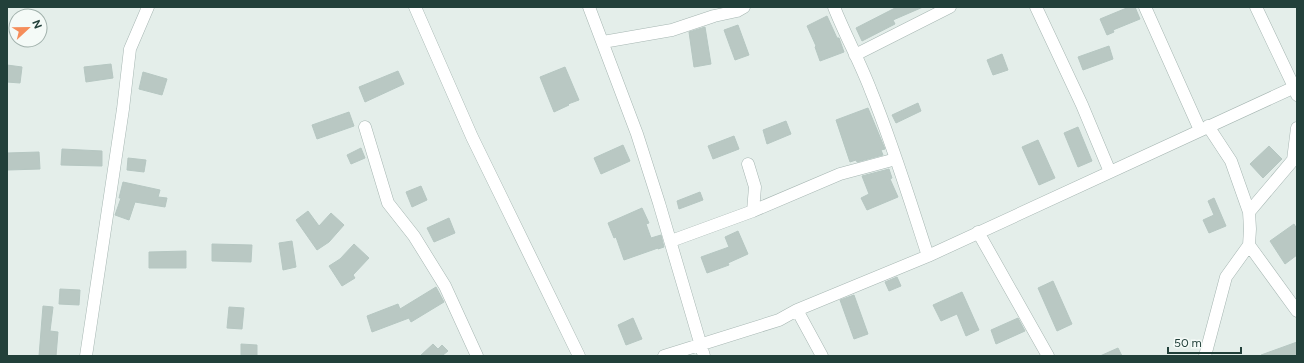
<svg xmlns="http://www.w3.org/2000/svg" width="1304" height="363" font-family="Figtree,sans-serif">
  <rect width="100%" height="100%" fill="#e4eeea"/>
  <path fill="#b9c8c3" stroke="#b6c7c2" d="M897,7H923L893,20L895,24L862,41L856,28Z
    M1129,7H1135L1140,19L1113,30L1114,32L1107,35L1100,19Z
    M827,16L837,38H839L844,52L820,61L815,47L816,46L807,26Z
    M738,25L749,55L735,60L724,30Z
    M705,27L711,64L694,67L689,32Z
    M1109,46L1113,59L1083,70L1078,57Z
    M1002,54L1008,70L993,75L987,60Z
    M111,64L113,78L86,82L84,67Z
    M7,65L22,67L20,83L7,82Z
    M565,67L579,100L568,104L569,105L554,112L540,77Z
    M398,71L404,84L365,102L359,87Z
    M143,72L167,79L162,95L139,89Z
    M918,103L921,111L896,123L892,115Z
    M868,108L885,149L881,150L883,155L857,162L856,160L850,162L836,120Z
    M349,112L354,126L317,139L312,125Z
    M786,121L791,134L767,144L763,130Z
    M1078,127L1092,161L1078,167L1064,133Z
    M734,136L739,149L713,159L708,146Z
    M1038,140L1055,178L1039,185L1022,147Z
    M623,145L630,161L601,174L594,158Z
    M1269,146L1282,159L1263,178L1250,164Z
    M361,148L365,158L351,164L347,155Z
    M62,149L102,151V166L61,165Z
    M39,152L40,169L8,170L7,153Z
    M128,158L146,160L144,172L127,170Z
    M889,169L892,178L890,179L898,197L867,210L861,198L869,194L862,176Z
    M123,182L160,190L158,197L167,198L165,207L135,202L129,220L115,215L121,198H119Z
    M421,186L427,200L412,207L406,192Z
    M700,192L703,200L679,209L677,201Z
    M1214,198L1226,226L1209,233L1203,220L1214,215L1208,201Z
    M642,208L649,223L646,224L651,238L661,235L664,247L658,249V248L624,260L616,237L614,238L608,223Z
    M308,211L319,226L331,213L344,225L329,242L317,250L296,220Z
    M449,218L455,233L434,242L427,228Z
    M1294,224L1297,229V255L1285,264L1270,241Z
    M738,231L748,254L728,263L729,265L707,273L701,257L729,247L725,237Z
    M292,241L296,267L283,270L279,243Z
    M212,244L252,245L251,262L212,261Z
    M354,244L369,258L353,275L355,278L342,286L329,266L340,259Z
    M186,251V268H149V252Z
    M897,277L901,286L889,291L885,282Z
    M1053,281L1072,324L1057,331L1038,288Z
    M436,287L444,302L411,322L409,318L372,332L367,316L398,304L400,309Z
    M60,289L80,290L79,305L59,304Z
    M962,292L979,330L966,336L957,314L941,321L933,305Z
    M854,295L868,334L854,339L840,300Z
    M43,306L53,307L50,331L58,332L56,356H39Z
    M229,307L244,308L242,329L227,328Z
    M633,318L642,339L626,345L618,325Z
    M1018,318L1025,331L996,344L991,330Z
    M1297,342V356H1261V355Z
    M241,344L257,345V356H241Z
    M433,344L438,349L442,345L448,351L443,355L444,356H420Z
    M1118,348L1122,356H1100Z"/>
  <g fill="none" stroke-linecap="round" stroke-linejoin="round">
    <g stroke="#a6b6b2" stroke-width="13">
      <path id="minor" d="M415,7L472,137L579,356
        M589,7L637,134L659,203L704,356
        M834,7C845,35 860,62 871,91C893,145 910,201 928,256
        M1036,7L1082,105L1110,172
        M1145,7L1200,130
        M1256,7L1294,87L1297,95
        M603,42L672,30L714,16L737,11L744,7
        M855,55L950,7
        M365,127L388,203L414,236L445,286L477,356
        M748,164L755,187L753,211
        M1249,212L1293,160L1297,128
        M978,232L1048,356
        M671,241L753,211L840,174L896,159
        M1249,245L1297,311
        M797,310L822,356
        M86,356L123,109L130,49L148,7
        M664,356L779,320L797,310L928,256L1297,86
        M1205,356L1226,277L1249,245L1250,229L1249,212L1231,161L1208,126"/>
    </g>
    <use href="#minor" stroke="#fff" stroke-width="12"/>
  </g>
  <rect width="1304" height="363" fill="none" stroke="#22403a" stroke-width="16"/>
  <g transform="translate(28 28) rotate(68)"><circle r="19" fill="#f4faf7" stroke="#a0b0ab"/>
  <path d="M0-3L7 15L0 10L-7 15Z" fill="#f58d5a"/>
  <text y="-6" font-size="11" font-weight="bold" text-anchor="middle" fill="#22403a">N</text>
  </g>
  <path d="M1168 347v6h73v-6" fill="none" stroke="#22403a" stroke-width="2"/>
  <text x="1174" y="347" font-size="12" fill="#22403a" stroke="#f4faf7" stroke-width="3" paint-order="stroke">50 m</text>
</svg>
